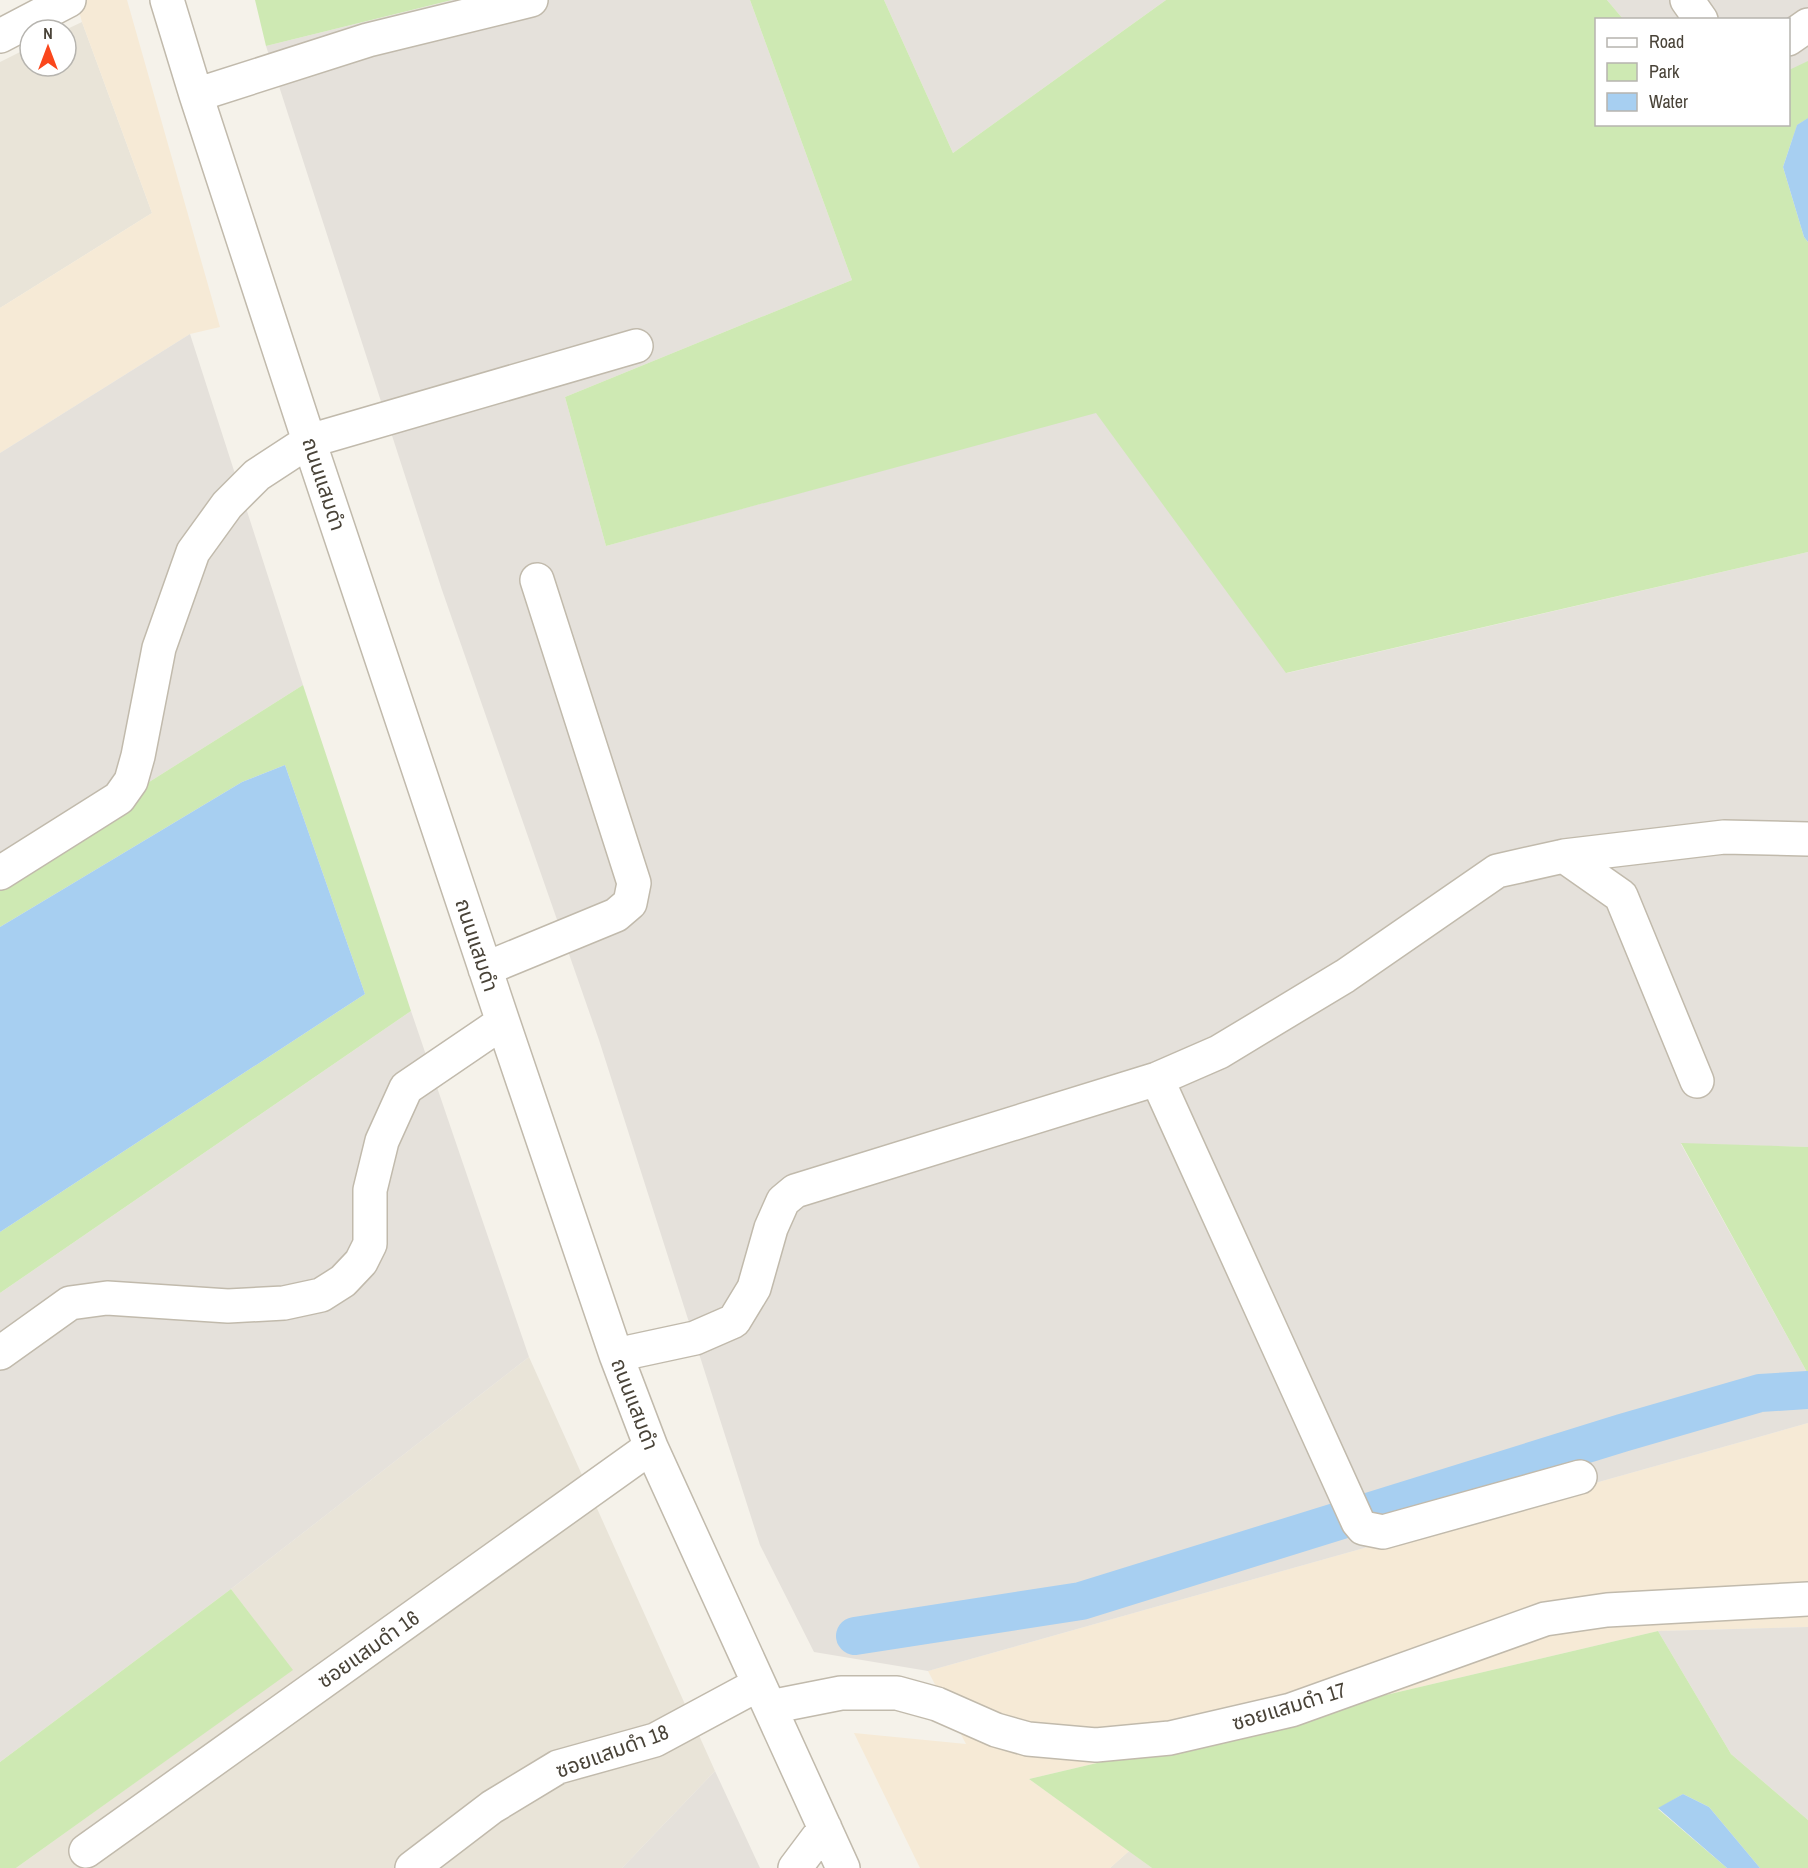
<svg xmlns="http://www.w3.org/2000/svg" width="1808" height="1868" font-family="'Archivo Narrow','Noto Sans Thai',sans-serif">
  <rect width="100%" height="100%" fill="#f5f2ea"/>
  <path fill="#e9e4d8" d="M82,22L152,213L0,308V62L30,47V66H66L65,30Z
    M529,1357L715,1771L622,1868H16L292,1670L231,1589Z
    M1129,1851L1152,1868H1110Z"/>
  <path fill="#f6ead6" d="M76,0H127L220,327L190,334L0,453V308L152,213L82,22Z
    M1808,1423V1627L1658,1631L1029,1779L1129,1851L1110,1868H920L854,1733L966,1744L928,1671Z"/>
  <path fill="#e5e1db" d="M452,0H750L852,280L565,397L606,546L1096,412L1287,673L1808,552V1147L1681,1144L1808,1374V1423L928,1671L814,1652L760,1545L599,1040L442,590L266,46Z
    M884,0H1166L953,153Z
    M1607,0H1808V188L1788,124V20L1623,19Z
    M190,334L303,685L0,876V453Z
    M411,1011L529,1357L231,1589L0,1762V1293Z
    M1808,1627V1820L1731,1754L1658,1631Z
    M715,1771L760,1868H622Z"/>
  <path fill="#cee9b3" d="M255,0H452L266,46Z
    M750,0H884L953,153L1166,0H1607L1623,19L1596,20V124H1788L1789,70L1808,61V118L1797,125L1783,167L1804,237L1808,242V552L1286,673L1096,413L606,546L565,397L852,280Z
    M303,685L411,1011L0,1293V1232L365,994L285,765L242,782L0,927V876Z
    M1681,1143L1808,1147V1374Z
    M231,1589L293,1670L16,1868H0V1762Z
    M1658,1631L1731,1754L1808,1820V1868H1760L1709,1807L1683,1794L1658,1809L1727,1868H1152L1029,1779Z"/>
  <path fill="#a7cff1" d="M1808,118V242L1804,237L1783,167L1797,125Z
    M285,765L365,994L0,1232V927L242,782Z
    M1683,1794L1709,1807L1760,1868H1727L1658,1808Z"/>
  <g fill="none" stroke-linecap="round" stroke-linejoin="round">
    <path stroke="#a7cff1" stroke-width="38" d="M855,1636L1081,1601L1622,1433L1760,1393L1808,1390"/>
    <g stroke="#c1baac" stroke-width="36">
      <path id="minor" d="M167,0L196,95L309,441L503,1022L616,1355L651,1447L843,1868
        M1687,0L1701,20
        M0,36L69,0
        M1788,39L1808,25
        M196,95L368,40L531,0
        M1564,856L1621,896L1697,1081
        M0,873L119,798L131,781L138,756L159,648L193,552L227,505L257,475L309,441L636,346
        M485,969L616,915L630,903L634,883L537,580
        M1157,1079L1358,1522L1363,1528L1383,1532L1580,1477
        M0,1353L70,1303L107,1298L228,1306L284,1303L321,1295L343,1281L361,1262L370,1244V1190L382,1141L406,1088L503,1022
        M616,1355L695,1338L734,1321L754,1288L771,1228L783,1201L795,1191L1157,1079L1219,1052L1345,976L1497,871L1564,856L1724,837L1808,839
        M770,1707L841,1693H897L937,1704L996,1730L1028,1739L1096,1745L1170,1738L1291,1710L1545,1619L1607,1610L1808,1599
        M86,1851L651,1447
        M412,1868L492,1807L558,1767L655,1740L759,1684
        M795,1868L825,1828"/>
    </g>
    <use href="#minor" stroke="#fff" stroke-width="33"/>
  </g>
  <g text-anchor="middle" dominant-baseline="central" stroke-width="6" stroke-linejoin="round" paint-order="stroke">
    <g font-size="21" fill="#494338" stroke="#fff">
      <text transform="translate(324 484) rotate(72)">ถนนแสมดำ</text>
      <text transform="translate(477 945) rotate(72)">ถนนแสมดำ</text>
      <text transform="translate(635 1404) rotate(69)">ถนนแสมดำ</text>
      <text transform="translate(368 1649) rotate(-35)">ซอยแสมดำ 16</text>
      <text transform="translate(1289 1706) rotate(-17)">ซอยแสมดำ 17</text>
      <text transform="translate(612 1751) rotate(-20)">ซอยแสมดำ 18</text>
    </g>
  </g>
  <rect x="1595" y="18" width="195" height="108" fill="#ffffff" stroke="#b6b4af" stroke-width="1.5"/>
  <rect x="1607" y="38" width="30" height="9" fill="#ffffff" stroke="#b6b4af" stroke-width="1.5"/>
  <text x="1649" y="48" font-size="18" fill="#494338">Road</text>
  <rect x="1607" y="63" width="30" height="18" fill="#cee9b3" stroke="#b6b4af" stroke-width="1.5"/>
  <text x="1649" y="78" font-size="18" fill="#494338">Park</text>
  <rect x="1607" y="93" width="30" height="18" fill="#a7cff1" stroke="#b6b4af" stroke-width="1.5"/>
  <text x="1649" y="108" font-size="18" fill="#494338">Water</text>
  <g transform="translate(48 48)"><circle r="28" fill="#ffffff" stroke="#b6b4af" stroke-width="1.5"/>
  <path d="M0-4.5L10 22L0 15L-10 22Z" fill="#fa471c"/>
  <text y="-9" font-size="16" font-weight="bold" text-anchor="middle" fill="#494338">N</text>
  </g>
</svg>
